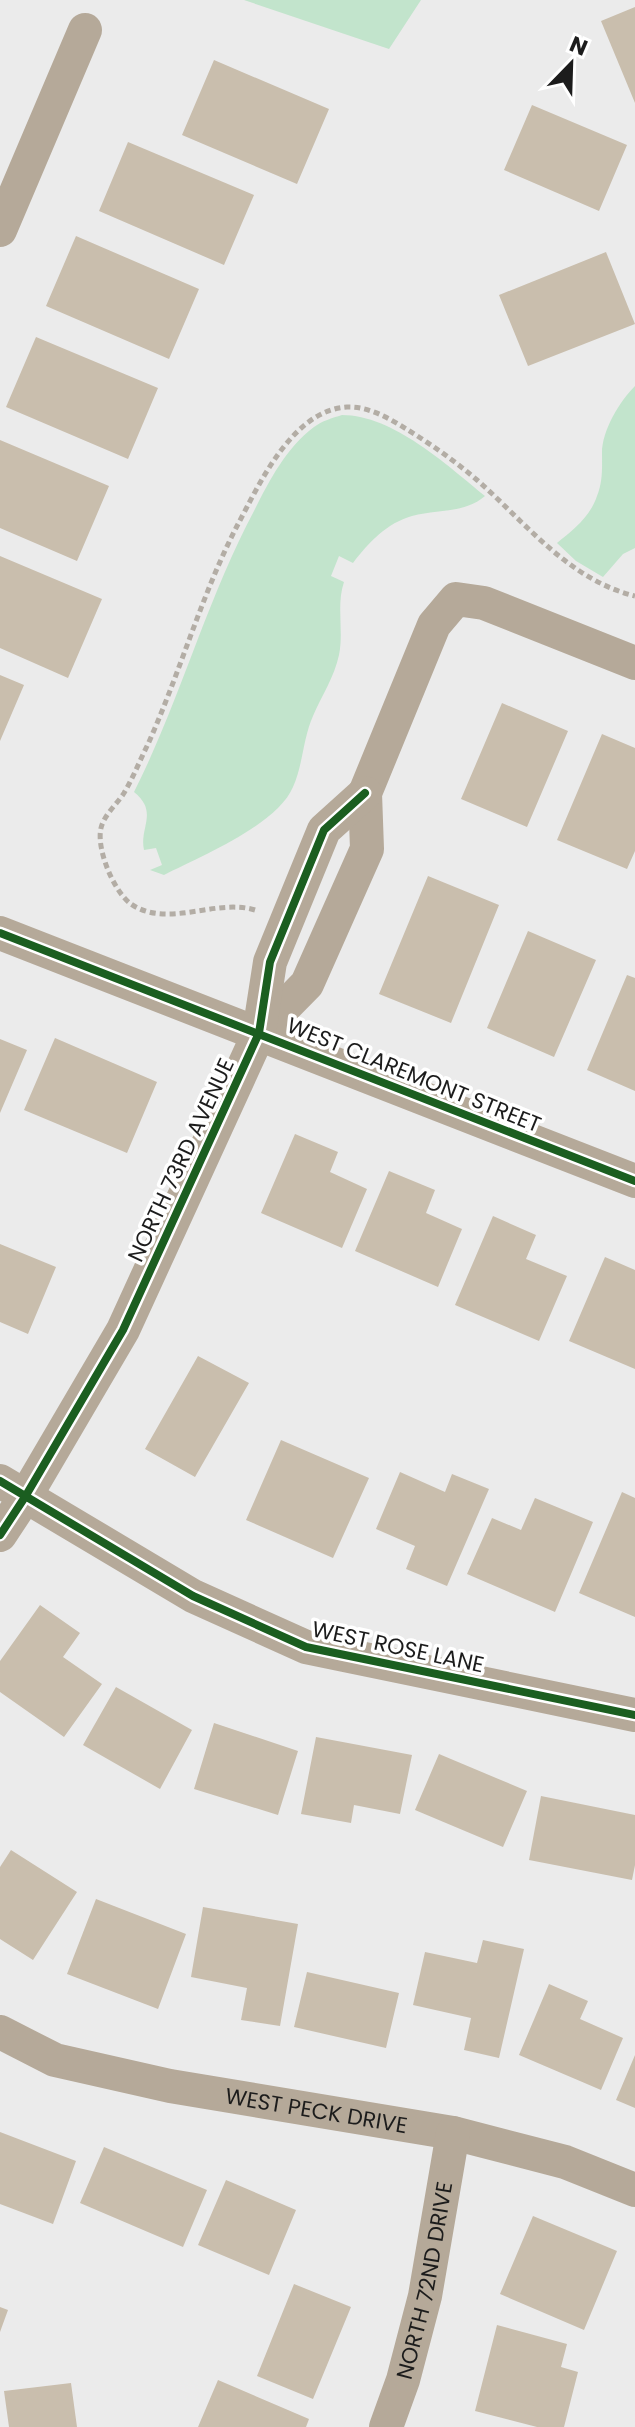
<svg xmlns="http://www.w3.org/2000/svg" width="635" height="2427" font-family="Poppins,sans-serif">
  <rect width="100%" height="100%" fill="#ebebeb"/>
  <path fill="#c2e4cc" d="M244,0H421L389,49Z
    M635,386V548L623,554L603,577L576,561L557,543C573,530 590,517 597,496C603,481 602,468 602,453C602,430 620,401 635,386Z
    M342,415C393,415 447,465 485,496C464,514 437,509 412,516C387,523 369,542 353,563L339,556L331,576L344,582C336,605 344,631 339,655C334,678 322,695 313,716C303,738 303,765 293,787C277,825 200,857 164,875L150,870L162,865L156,848L144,850C139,828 159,812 134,792C180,701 206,601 254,511C269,481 286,448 314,427C322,421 332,418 342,415Z"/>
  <path fill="#c9bead" d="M635,7V103L601,21Z
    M214,60L329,109L297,184L182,135Z
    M532,105L627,145L599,211L504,170Z
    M128,142L254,195L224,265L99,211Z
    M76,236L199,289L169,359L46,306Z
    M606,252L635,324L528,366L499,295Z
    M36,337L158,388L128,459L6,407Z
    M0,440L109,486L77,561L0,528Z
    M0,556L102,599L68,678L0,648Z
    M0,675L24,685L0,741Z
    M502,703L568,731L527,827L461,799Z
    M602,734L635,748V851L627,869L557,840Z
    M428,876L499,905L451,1023L379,994Z
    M528,931L596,960L554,1057L487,1028Z
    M627,975L635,978V1091L587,1070Z
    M55,1038L157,1082L127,1153L24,1110Z
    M0,1039L27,1050L0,1113Z
    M295,1134L338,1152L330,1172L367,1189L342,1248L261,1213Z
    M389,1171L435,1190L426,1213L462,1229L438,1287L355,1251Z
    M493,1216L536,1235L526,1259L567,1276L539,1341L455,1305Z
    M0,1244L56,1267L28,1334L0,1322Z
    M605,1257L635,1270V1369L569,1341Z
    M198,1356L249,1383L195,1477L145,1449Z
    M281,1440L369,1478L333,1558L246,1520Z
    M400,1472L445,1492L452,1474L489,1489L447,1586L406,1569L415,1546L376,1529Z
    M622,1492L635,1498V1617L579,1593Z
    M535,1498L593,1522L555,1612L467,1574L492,1518L521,1530Z
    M40,1605L80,1633L63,1657L102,1684L64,1737L0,1692V1661Z
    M116,1687L192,1730L160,1789L83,1745Z
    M214,1723L298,1751L278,1815L194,1789Z
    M316,1737L412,1755L400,1814L354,1805L351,1823L301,1814Z
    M439,1754L527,1791L503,1847L415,1810Z
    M541,1796L635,1815V1865L632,1880L529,1860Z
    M11,1850L77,1892L33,1960L0,1939V1867Z
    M96,1899L186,1934L158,2009L67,1974Z
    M203,1907L298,1924L280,2026L241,2020L247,1988L191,1977Z
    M483,1940L524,1949L499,2058L464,2050L471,2018L413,2005L425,1952L477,1963Z
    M307,1972L399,1993L386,2048L294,2027Z
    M549,1984L588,2001L580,2019L623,2038L601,2090L519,2055Z
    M635,2055V2108L616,2100Z
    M0,2132L76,2161L53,2224L0,2204Z
    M104,2147L207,2190L183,2247L80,2203Z
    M226,2180L296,2210L269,2275L198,2245Z
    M533,2216L617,2251L584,2330L500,2294Z
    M294,2284L351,2307L313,2399L257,2376Z
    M0,2307L8,2310L0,2332Z
    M497,2325L567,2344L561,2367L578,2372L564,2427H537L475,2411Z
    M218,2380L309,2419L306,2427H198Z
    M71,2383L77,2427H9L4,2391Z"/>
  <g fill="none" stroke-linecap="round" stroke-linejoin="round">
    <path stroke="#b3ada5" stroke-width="5" stroke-dasharray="6 4" stroke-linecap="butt" d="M255,910C215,898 167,929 131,904C114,892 96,849 101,828C104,815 117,804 124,793C133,778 140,760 148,744C180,673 201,596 237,526C259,485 292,410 347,407C369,406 390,419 408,430C432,445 455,461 477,480C526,523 569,580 635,596"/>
    <g stroke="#b5a999" stroke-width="34">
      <path d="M0,230L85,30"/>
      <path d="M0,933L635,1181"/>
      <path d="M259,1033L307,984L367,849L365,793L434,625L456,599L484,603L635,663"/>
      <path d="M0,1481L193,1596L306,1647L635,1715"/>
      <path d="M0,1535L25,1497L123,1330L259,1033L270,962L324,830L365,793"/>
      <path id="s1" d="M0,2032L55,2060L170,2086L453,2133L565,2162L635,2190"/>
      <path id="s2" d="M386,2427L403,2380L425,2296L453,2133"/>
    </g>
    <g stroke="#fff" stroke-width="13">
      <path id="cycleway" d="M0,933L635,1181
        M0,1481L193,1596L306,1647L635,1715
        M0,1535L25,1497L123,1330L259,1033L270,962L324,830L365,793"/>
    </g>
    <use href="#cycleway" stroke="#1b5e20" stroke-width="8"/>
  </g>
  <g text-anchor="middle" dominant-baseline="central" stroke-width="7" stroke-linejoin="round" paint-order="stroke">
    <g font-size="22" fill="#1c1c1c" stroke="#fff">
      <text transform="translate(414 1075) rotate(22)">WEST CLAREMONT STREET</text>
      <text transform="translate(181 1160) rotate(-65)">NORTH 73RD AVENUE</text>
      <text transform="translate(398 1647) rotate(12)">WEST ROSE LANE</text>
      <text stroke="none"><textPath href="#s1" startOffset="328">WEST PECK DRIVE</textPath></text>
      <text stroke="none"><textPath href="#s2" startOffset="152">NORTH 72ND DRIVE</textPath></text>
    </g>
  </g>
  <g transform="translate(571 64) rotate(23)" stroke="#ffffff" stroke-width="6" paint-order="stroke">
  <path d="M0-6L14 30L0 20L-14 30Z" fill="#1c1c1c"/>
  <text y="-12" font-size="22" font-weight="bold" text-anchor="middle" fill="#1c1c1c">N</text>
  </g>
</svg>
